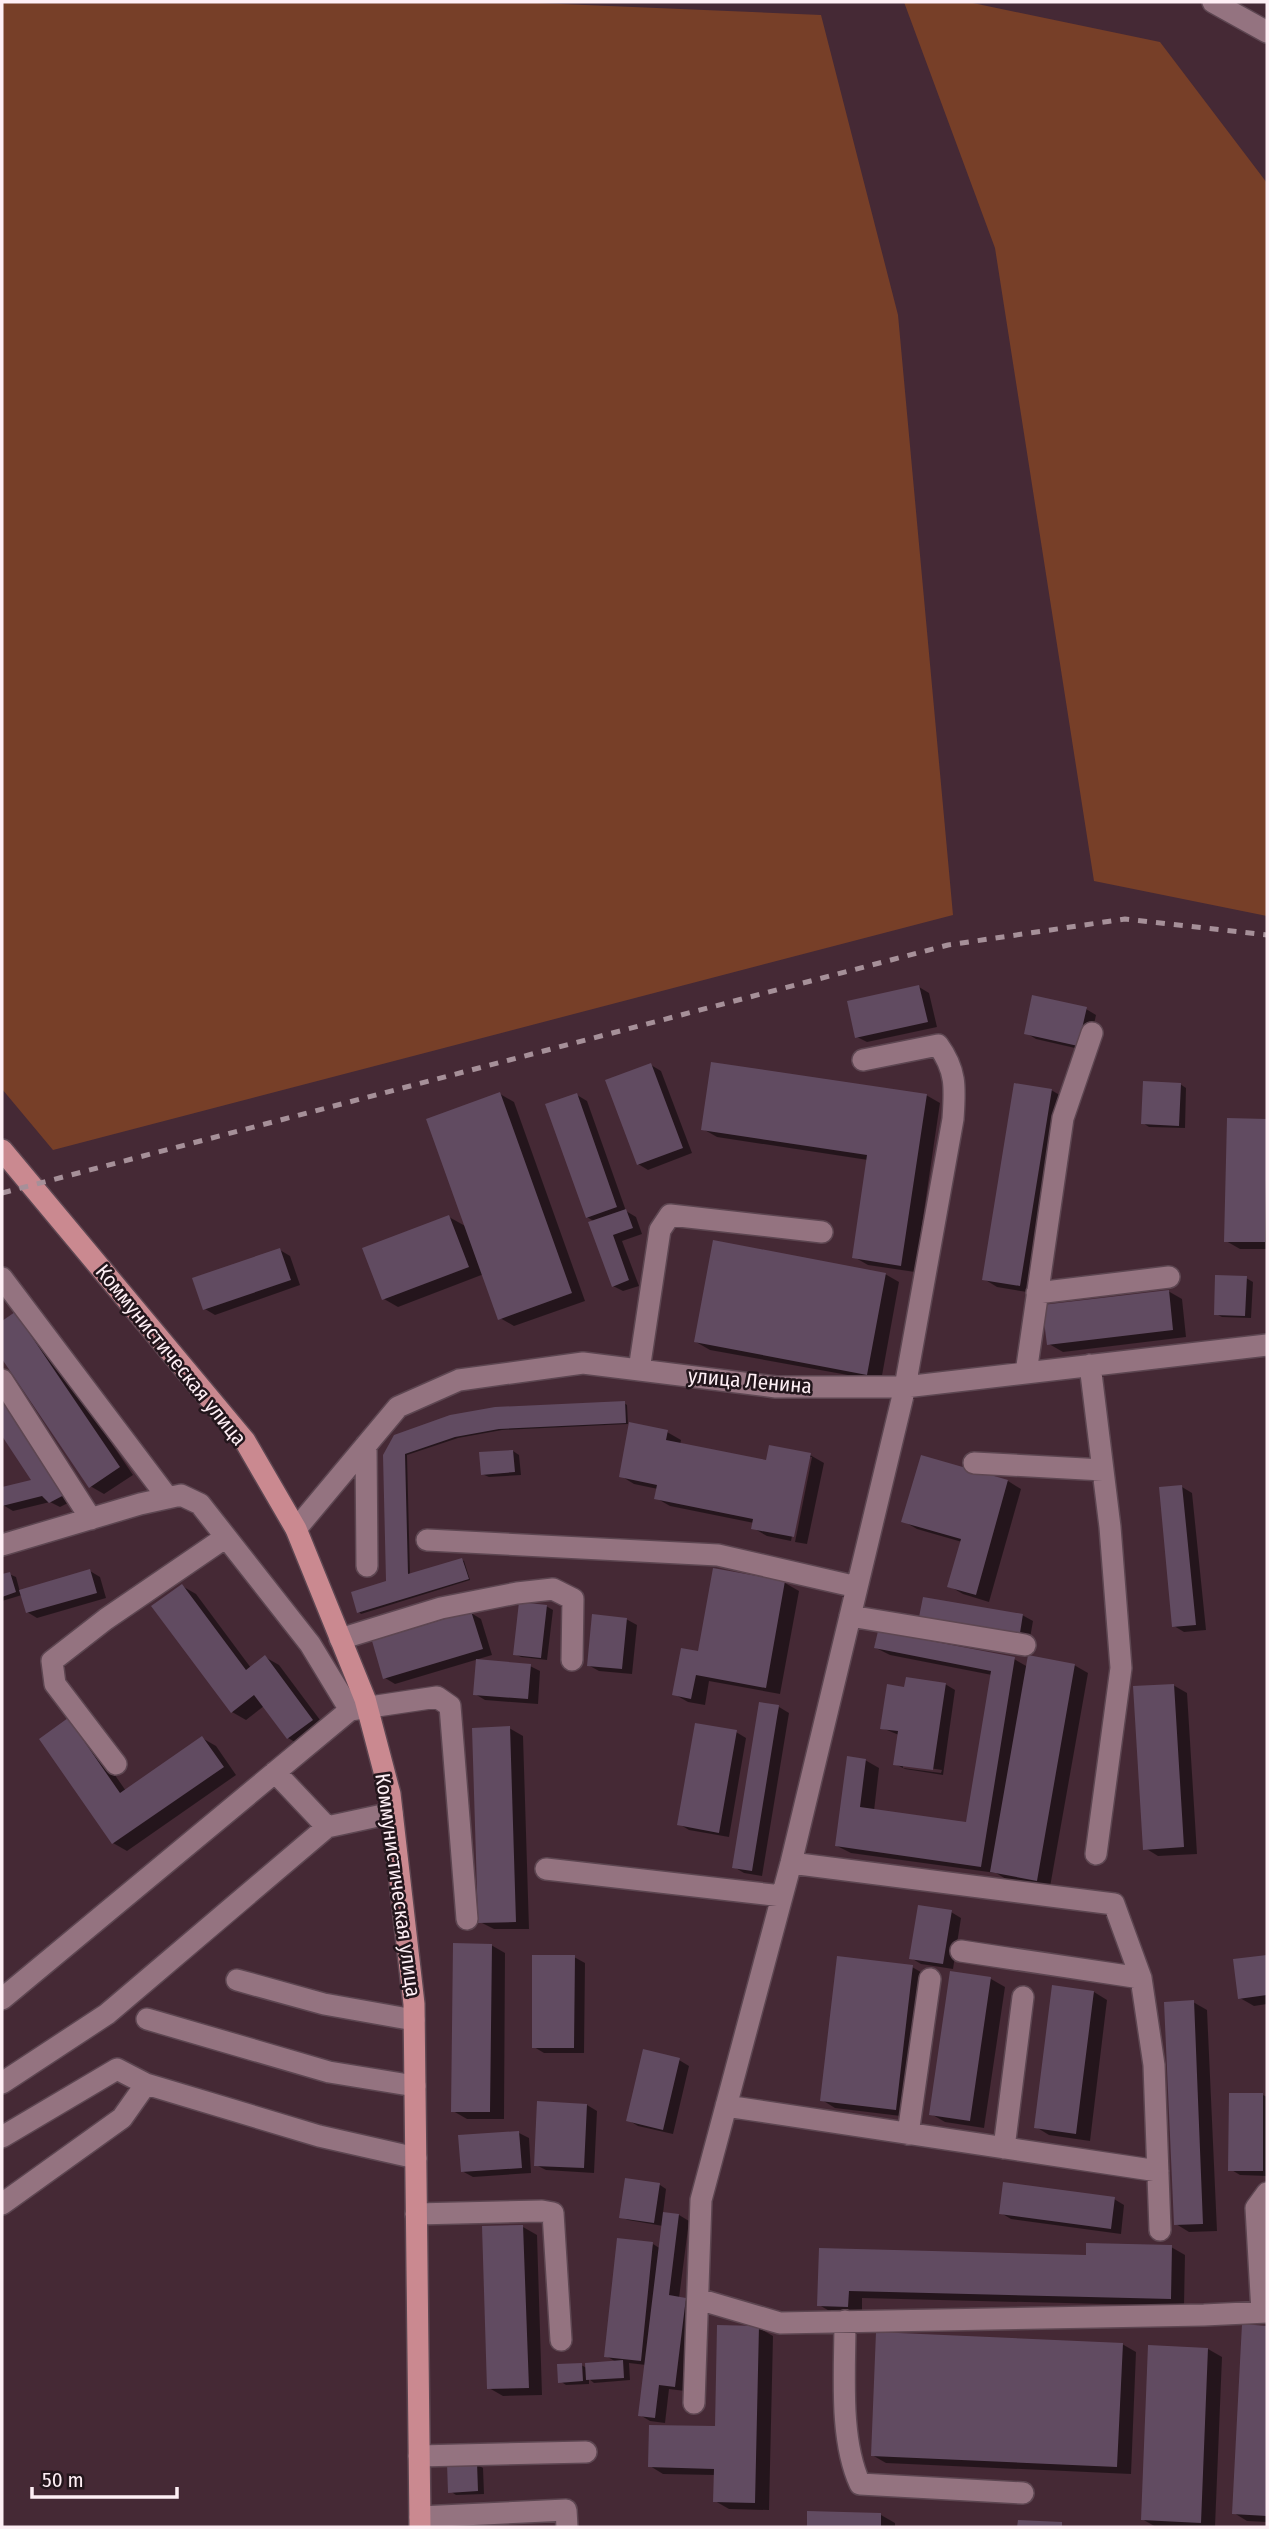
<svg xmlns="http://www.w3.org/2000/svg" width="1269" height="2529" font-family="'Fira Sans Condensed',sans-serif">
  <rect width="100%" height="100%" fill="#452935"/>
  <path fill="#773f28" d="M2,2H514L821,15L898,315L953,915L53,1150L2,1089Z
    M904,2H968L1160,42L1267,183V916L1094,881L995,248Z"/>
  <path fill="#0007" fill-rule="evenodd" d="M919,987L929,993L937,1027L867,1042L857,1037Z
    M1086,1009L1096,1015L1088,1051L1036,1039L1026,1033Z
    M651,1065L661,1071L692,1153L648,1170L638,1164Z
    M1180,1084L1186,1088L1185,1128L1149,1127L1143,1123Z
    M1051,1090L1065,1098L1033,1293L997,1287L984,1279Z
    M500,1094L514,1102L585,1301L514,1326L500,1318L484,1274L398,1307L384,1299L449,1217L467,1227Z
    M577,1095L587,1101L626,1211L636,1217L642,1234L622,1241L639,1286L623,1291L613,1286L595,1222L587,1217Z
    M926,1095L940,1103L915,1272L868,1265L854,1257L868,1160L717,1137L703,1129Z
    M1229,1119L1267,1120V1249H1240L1226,1241Z
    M280,1250L290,1256L300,1285L215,1315L205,1309Z
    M885,1274L899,1282L881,1381L710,1350L696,1342Z
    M1246,1278L1253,1282L1251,1318L1222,1317L1216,1314Z
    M1168,1291L1182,1299L1186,1337L1063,1352L1049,1344Z
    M15,1314L29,1322L133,1475L104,1494L90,1486L2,1356V1323Z
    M2,1386L74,1500L60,1507L50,1502L13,1511L3,1505L2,1488L34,1481L2,1433Z
    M624,1403L627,1405L628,1424L502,1430L458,1438L407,1455L410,1575L462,1560L464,1561L470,1580L361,1614L359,1612L388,1582L384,1456L451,1417Z
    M667,1432L681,1440L680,1445L768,1462L810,1455L824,1463L807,1544L795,1542L812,1457H808L791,1541L767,1536L753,1528L754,1523L670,1506L656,1498L658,1489L634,1484L621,1476Z
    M513,1451L519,1455L521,1475L489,1477L482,1474Z
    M922,1457L1008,1481L1021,1489L989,1602L963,1594L949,1586L962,1542L917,1529L903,1521Z
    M1182,1487L1192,1493L1206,1630L1184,1632L1174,1626Z
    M714,1570L785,1583L799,1591L780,1694L709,1681L705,1705L688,1702L674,1694L699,1653Z
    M90,1571L100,1577L106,1598L37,1618L27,1612L22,1595L2,1601V1576L9,1574L16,1577L20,1592Z
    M182,1586L196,1594L251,1668L265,1657L279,1665L326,1728L302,1746L288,1738L264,1706L246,1720L232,1712Z
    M546,1606L553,1610L547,1660L521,1657L515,1654Z
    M471,1613L481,1619L492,1655L395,1684L385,1678Z
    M1022,1615L1033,1621L1030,1638L931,1622Z
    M626,1619L637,1625L632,1674L599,1671L588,1665Z
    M876,1648L1014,1659L1028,1667L1074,1665L1088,1673L1050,1887L1006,1879L996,1873L851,1853L837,1846L865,1760L879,1768L874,1811L967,1824L992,1675L890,1655Z
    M530,1666L540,1671L538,1704L485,1700L475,1694Z
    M945,1684L955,1690L943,1775L905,1769L895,1764L899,1735L882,1728L906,1689ZM903,1764L942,1770L941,1773L903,1768Z
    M1173,1685L1187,1693L1197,1854L1158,1856L1145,1848Z
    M779,1707L789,1713L762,1876L744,1873L734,1867Z
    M68,1720L82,1728L126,1791L202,1738L216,1746L236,1775L127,1851L113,1843Z
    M509,1728L523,1736L529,1929H494L480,1922Z
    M736,1732L746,1738L729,1837L689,1830L679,1824Z
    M951,1912L961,1918L953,1969L921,1964L911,1958Z
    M491,1945L505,1953L504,2119H467L453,2111Z
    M1267,1956V2004L1254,2006L1240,1998L1235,1961Z
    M574,1957L585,1963L584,2053H544L534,2047Z
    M912,1967L926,1975L909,2117L835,2108L822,2100Z
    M952,1973L991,1979L1005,1987L984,2128L945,2122L931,2114Z
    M1094,1992L1107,2000L1090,2141L1049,2135L1036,2127Z
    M1193,2002L1207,2010L1217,2231L1189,2232L1176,2224Z
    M679,2060L689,2066L673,2134L638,2126L628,2120Z
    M1263,2095L1267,2097V2176L1240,2175L1230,2169Z
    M587,2105L597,2111L594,2173L546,2170L536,2165Z
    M519,2133L529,2138L531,2173L473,2177L462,2171Z
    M627,2180L660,2185L666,2189L663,2213L679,2215L689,2221L679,2298L696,2305L685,2391L669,2389L665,2423L650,2421L640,2415L646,2365L629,2363L630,2380L594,2383L589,2379V2384L566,2385L560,2381L581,2365L587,2368L618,2363L606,2356L653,2244L661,2249L663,2226L628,2220L621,2217Z
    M1114,2199L1124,2205L1121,2234L1011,2219L1001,2213Z
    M523,2227L537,2235L542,2395L503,2396L489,2388Z
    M1171,2247L1185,2255L1184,2306L862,2298V2314L833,2313L819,2305L820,2250L1088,2256Z
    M1244,2326L1267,2328V2522L1247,2521L1234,2513Z
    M759,2328L773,2336L769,2510L729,2509L715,2501V2475L663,2474L650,2466L716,2428Z
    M1122,2344L1136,2352L1131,2474L886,2463L872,2455Z
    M1208,2349L1222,2357L1215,2527H1156L1142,2519Z
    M476,2464L483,2468L484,2494L456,2495L450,2491Z
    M809,2513L881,2515L895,2523V2527H809Z"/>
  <path fill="#614b61" d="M919,985L928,1022L855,1038L847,1001Z
    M1032,995L1087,1007L1078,1046L1024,1034Z
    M711,1062L927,1094L901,1266L852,1258L867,1155L701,1130Z
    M651,1063L683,1148L637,1165L605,1080Z
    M1143,1081L1181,1083L1179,1126L1141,1124Z
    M1014,1083L1052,1089L1020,1286L982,1280Z
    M500,1092L572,1293L498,1320L426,1119Z
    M577,1093L617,1207L586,1218L545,1104Z
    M1227,1118L1267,1119L1265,1242H1224Z
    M626,1209L633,1228L613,1235L629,1280L612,1287L588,1222Z
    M449,1215L469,1267L382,1300L362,1248Z
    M713,1240L886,1273L867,1375L694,1342Z
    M280,1248L291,1280L203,1310L192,1278Z
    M1215,1275L1247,1276L1245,1316L1214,1315Z
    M1169,1290L1173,1330L1047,1345L1042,1305Z
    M15,1312L120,1467L89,1488L2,1359V1321Z
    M2,1394L66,1494L49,1503L42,1496L2,1506V1487L31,1480L2,1436Z
    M625,1401L626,1423L499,1429L455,1437L405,1454L408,1574L462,1558L469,1579L357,1613L351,1592L386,1581L383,1455L394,1435L450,1415L495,1407Z
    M629,1422L668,1430L666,1440L766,1460L769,1445L811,1453L794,1537L751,1529L753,1519L654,1499L657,1485L619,1477Z
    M513,1450L515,1472L481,1475L479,1452Z
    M921,1455L1008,1480L976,1595L947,1587L961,1539L901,1522Z
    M1182,1485L1196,1625L1172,1627L1159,1487Z
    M713,1568L785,1581L766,1688L696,1675L691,1699L672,1695L681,1648L698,1651Z
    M90,1569L97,1593L26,1613L19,1590Z
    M10,1572L16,1592L2,1597V1574Z
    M182,1584L246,1670L265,1655L313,1720L287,1739L254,1695L231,1713L151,1606Z
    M923,1597L1023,1614L1020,1633L919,1617Z
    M519,1602L547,1605L541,1658L513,1655Z
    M471,1611L483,1649L383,1679L372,1641Z
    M592,1614L627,1618L622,1669L587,1666Z
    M878,1631L1015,1657L981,1867L835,1846L847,1756L866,1759L860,1807L966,1822L991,1671L874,1648Z
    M1028,1655L1075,1664L1037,1881L990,1872Z
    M476,1659L531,1664L528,1699L473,1695Z
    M906,1677L946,1683L933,1770L893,1765L898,1731L880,1729L887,1684L904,1687Z
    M1174,1684L1184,1847L1143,1850L1133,1686Z
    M759,1702L779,1705L752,1871L732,1868Z
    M68,1718L120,1793L202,1736L224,1767L112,1844L39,1739Z
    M695,1723L737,1730L719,1833L677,1825Z
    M510,1726L516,1922L478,1923L472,1728Z
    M918,1905L952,1910L943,1964L909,1959Z
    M453,1943L492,1944L490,2112H451Z
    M532,1955H575L574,2048H532Z
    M1267,1955V1995L1238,1999L1233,1959Z
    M837,1956L913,1965L896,2110L820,2101Z
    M950,1971L991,1977L970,2121L929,2115Z
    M1052,1985L1094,1991L1076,2134L1034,2128Z
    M1194,2000L1203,2224L1174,2225L1164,2002Z
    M643,2049L680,2058L663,2130L626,2121Z
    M1229,2093H1263V2171H1228Z
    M537,2101L587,2104L584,2168L534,2166Z
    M519,2131L522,2168L461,2172L458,2135Z
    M625,2178L660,2183L654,2223L619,2218Z
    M1003,2182L1115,2197L1111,2229L999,2214Z
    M663,2212L679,2214L669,2295L686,2298L675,2387L659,2385L655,2418L638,2416Z
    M523,2225L529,2388L487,2389L482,2226Z
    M617,2238L653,2242L641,2361L604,2357Z
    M1086,2243L1172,2245L1171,2299L849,2291L848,2307L817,2306L819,2248L1086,2255Z
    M1242,2324L1267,2326V2516L1232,2514Z
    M717,2325L759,2326L755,2503L713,2502L714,2469L648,2467L649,2425L715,2426Z
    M876,2332L1123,2343L1117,2467L871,2456Z
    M1148,2345L1208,2348L1201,2523L1141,2520Z
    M623,2360L624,2378L586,2380L585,2363Z
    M582,2363L583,2381L558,2383L557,2364Z
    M477,2462L478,2491L448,2493L447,2463Z
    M807,2511L881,2513V2527H807Z
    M1018,2520L1062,2522V2527H1017Z"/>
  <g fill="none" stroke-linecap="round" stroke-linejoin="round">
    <g stroke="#5d4651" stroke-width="24">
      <path id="minor" d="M1213,2L1267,32
        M2,1278L168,1498
        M1037,1293L1169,1277
        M1090,1365L1110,1527L1121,1668L1096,1854
        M639,1370L660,1230L670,1215L822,1232
        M1026,1373L1063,1118L1092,1033
        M2,1380L91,1519
        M366,1445L367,1566
        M974,1463L1103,1470
        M296,1529L398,1407L459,1380L583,1363L776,1387H905L1267,1345
        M427,1540L718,1555L857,1587
        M2,1545L140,1504L181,1495L200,1504L310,1644L350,1710L437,1697L450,1706L467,1919
        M850,1616L1025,1645
        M340,1639L441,1608L517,1593L553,1589L573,1599L572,1660
        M116,1764L55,1684L52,1661L106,1619L226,1537
        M275,1772L327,1827
        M791,1863L1114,1904L1141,1978L1154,2065L1160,2230
        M546,1869L782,1896
        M961,1951L1141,1978
        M237,1980L324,2004L414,2020
        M2,1999L350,1710
        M147,2019L329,2072L415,2086
        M2,2083L107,2014L327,1827L392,1813
        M726,2106L1158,2171
        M908,2134L930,1979
        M2,2137L117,2069L146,2084L319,2136L416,2158
        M1004,2148L1023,1997
        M2,2204L122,2118L146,2084
        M416,2214L542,2211L553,2213L561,2340
        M698,2299L780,2323L1204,2315L1267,2312
        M1262,2312L1256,2208L1267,2193
        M845,2321C845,2372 839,2438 860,2484L1023,2493
        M694,2403L701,2200L791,1863L905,1387L953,1119C955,1089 957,1071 938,1045L863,1060
        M419,2456L586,2452
        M420,2517L566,2510L567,2527"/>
    </g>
    <g stroke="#5d4651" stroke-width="24">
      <path id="major" d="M2,1150L245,1441L296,1529L365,1699L390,1794L414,2004L420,2527"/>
    </g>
    <use href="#minor" stroke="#947380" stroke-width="21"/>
    <use href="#major" stroke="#ca8990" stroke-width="21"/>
    <path stroke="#a69099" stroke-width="5" stroke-dasharray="9 9" stroke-linecap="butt" d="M2,1193L948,945L1125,919L1267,935"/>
  </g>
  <g text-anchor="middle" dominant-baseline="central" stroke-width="5" stroke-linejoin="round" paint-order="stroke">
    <g font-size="21" fill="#feeff5" stroke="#23161c">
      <text transform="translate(171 1355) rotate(51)">Коммунистическая улица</text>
      <text transform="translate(750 1381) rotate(5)">улица Ленина</text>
      <text transform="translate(398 1885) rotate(82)">Коммунистическая улица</text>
    </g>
  </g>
  <rect width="1269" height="2529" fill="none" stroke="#feeff5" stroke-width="7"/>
  <path d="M32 2487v10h145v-10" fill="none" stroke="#feeff5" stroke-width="3.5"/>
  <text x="42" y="2487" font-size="21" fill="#feeff5" stroke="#23161c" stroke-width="5" paint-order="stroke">50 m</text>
</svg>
